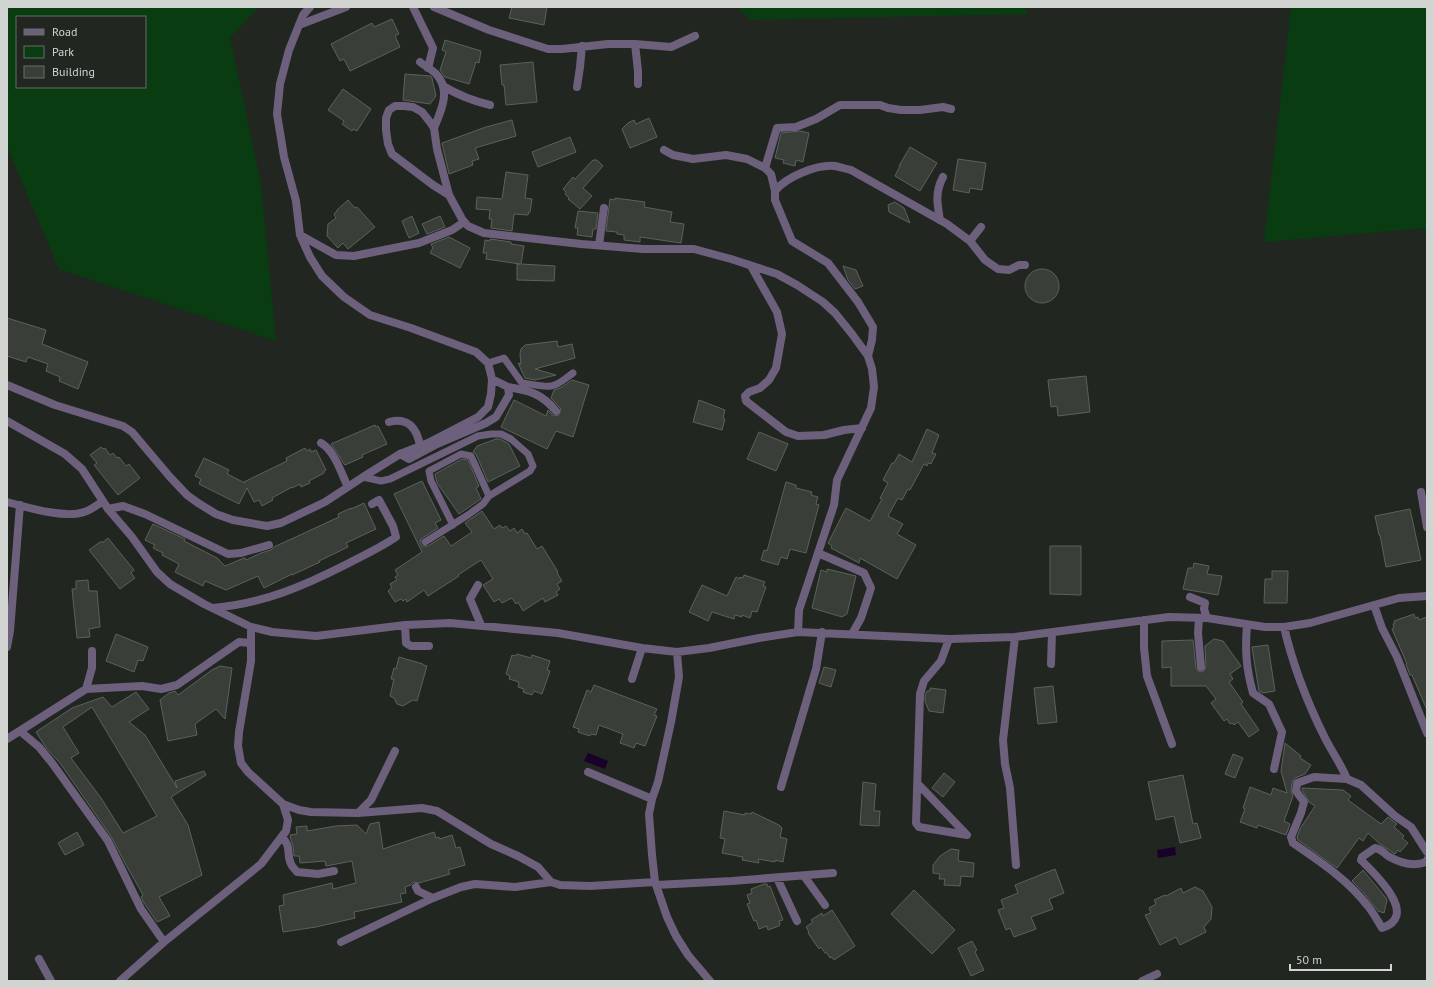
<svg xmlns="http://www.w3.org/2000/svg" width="1434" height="988" font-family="'PT Sans',sans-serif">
  <rect width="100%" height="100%" fill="#212621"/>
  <path fill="#093c10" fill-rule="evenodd" d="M7,7H259L230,38L261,184L276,341L59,269L7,147ZM17,17H145V87H17Z
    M736,7H1024L1028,14L751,20Z
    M1291,7H1427V228L1264,242Z"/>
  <path fill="#18012a" d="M588,753L608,761L605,769L584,761Z
    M1175,847L1176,855L1158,858L1157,850Z"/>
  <path fill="#393e38" stroke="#5b615b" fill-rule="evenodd" d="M512,7H547L544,25L509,18Z
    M392,19L399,34L395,36L400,47L350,71L344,59L340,61L331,44L372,23L374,27Z
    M445,40L481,51L479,63L476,62L469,84L445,77L440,70L446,52L442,50Z
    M533,62L537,102L506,105L504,85H502L500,65Z
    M405,74L431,76L432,78L436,96L430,104L403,100Z
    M343,89L371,109L357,131L353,129L352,131L342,124L344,121L328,110Z
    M649,118L657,137L630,148L622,129L628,123L634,120L636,124Z
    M512,120L516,136L475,148L479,159L472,161L473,165L449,174L442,143L486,127Z
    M800,131L809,133L803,162L796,160L795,166L783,163L784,160L775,158L781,133Z
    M570,137L576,152L538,167L532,152Z
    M910,147L937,163L920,191L895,176L900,166H899Z
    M958,159L986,163L982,190L970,188L969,193L953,190Z
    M593,160H597L603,166L583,188L592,196L580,209L568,199L569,198L565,194L566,192L563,189L573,177L575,179Z
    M506,172L528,175L525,198L532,199L530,212H529L528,215L514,214L512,231L491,228L492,219H489L490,210L476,209L477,197L502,199Z
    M615,198L645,202L644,207L672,212L670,222L684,224L681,243L640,237V242L624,240V235L617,234V232L606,231L610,199L615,200Z
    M348,200L355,208L357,207L375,227L348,249L343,243L338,248L327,236L328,224L336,218L334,214L337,211V210Z
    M895,202L904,208L910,223L889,212L888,205Z
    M578,211L598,213L596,229H593L592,237L577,235L578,228H575Z
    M412,216L419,233L409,238L402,221Z
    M440,216L445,227L427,234L422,224Z
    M449,237L470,248L460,268L430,253L433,248L431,244Z
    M490,239L511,242V244L524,246L521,264L555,266L554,281L517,280V264H520L486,259L487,253H483L485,240L490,241Z
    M843,266L856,270L863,286L855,289L848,280Z
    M1025 286a17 17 0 1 1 34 0a17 17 0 1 1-34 0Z
    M7,318L46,330L42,344L88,362L78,389L59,381L60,377L46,371L48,364L28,357L26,362L7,356Z
    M557,341L558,347L572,344L575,358L535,369L556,375L535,380L525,378L518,363L521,364L520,354L521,349L525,345Z
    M1086,376L1090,412L1058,416L1057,406L1051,407L1048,380Z
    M572,380L589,385L573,437L556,431L547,449L501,427L514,400L546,416L548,410L554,416L559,415L561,409L551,398L554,390L562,387Z
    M699,400L725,410L723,418L725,419L722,430L693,422Z
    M375,425L376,427L378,426L387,444L362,455L363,457L345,465L344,464L338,454L331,444Z
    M927,429L939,435L932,453L936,454L931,464L928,463L927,466L924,464L910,490L908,489L902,500L898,498L888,516L903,524L897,534L916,545L897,579L860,558L859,563L831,548L832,546L828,543L846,508L870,521L882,499L880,498L888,483L883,480L892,463H894L899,454L912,462Z
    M759,432L788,444L776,471L747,459Z
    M496,439H500L509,444L520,466L488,482L476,454L473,452L477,446Z
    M101,447L103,449L105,448L110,455L113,453L117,458L119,457L126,466L129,464L140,478L118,495L94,465L97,463L90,455Z
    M305,448L307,451L310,449L311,452L316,450L326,470L324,471V473L309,481L310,483L301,487L300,484L292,488V487L272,498L273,500L262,506L259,500L254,502L247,488L239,504L199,484L201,479L195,476L204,458L229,470L227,474L245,483L244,482L287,461L286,458Z
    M462,459L468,460L479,486L476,488L481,499L459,514L437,483L435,474Z
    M422,481L441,520L435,523L438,528L421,539L420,543L422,546H428L444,536L451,546L472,532L465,523L482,511L494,529L500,525L502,528L506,526L510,531L514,528L517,533L522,529L525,534L527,533L537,549L542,546L558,572L557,573L562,581L557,584L560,589L556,592L558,595L545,602L543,598L523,611L518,602L516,604L512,598L502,603L499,599L494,602L483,585L493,579L481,560L458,575L459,576L428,596L424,590L407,602L406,599L403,601L401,599L395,602L388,591L392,588L390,584L397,580L395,577L398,575L395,570L422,552L394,494Z
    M786,482L796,485V488L812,492L811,495L818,497L816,504L819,505L806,553L790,549L787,559L781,557L778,565L761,560L764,550L767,551Z
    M364,503L376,529L346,543L348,547L319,561L320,562L305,569L292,575V574L264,588L258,576L226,590L205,581L203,586L175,572L179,564L162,555L163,553L153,548L155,545L145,540L153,524L185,539L184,541L217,558L225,566L244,558H245L246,560L261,553L271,550L274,547L339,517L338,514L351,508V509Z
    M1410,509L1421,560L1386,567L1380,535H1379L1375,516Z
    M108,538L134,570L131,573L135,578L120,589L89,550L100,542H103Z
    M1050,546H1081V595L1050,594Z
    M1194,563L1209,566L1207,574L1222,576L1218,595L1183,589L1188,568H1193Z
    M827,569L856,576L847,614L842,617L812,608L821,570L827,572Z
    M1272,571H1288L1287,603H1264L1265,579H1272Z
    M744,575L765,582L763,586L766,587L757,612L752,611L750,618L742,615V617L735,615L734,619L712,612L708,621L689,612L702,585L727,596L736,577L740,579V577L743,578Z
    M88,580L89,591H97L100,627L89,629L90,637L77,638L72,589H76V581Z
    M1414,614L1415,618L1418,617L1419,620L1427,617V710L1412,675H1410L1406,664H1407L1392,629L1394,628L1393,624L1395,623L1394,621Z
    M116,634L148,647L143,661L138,660L134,672L106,661Z
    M1214,639L1223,641L1241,666L1230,674L1233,679L1229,682L1243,702L1241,704L1259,730L1249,737L1238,722L1234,725L1232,723L1230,724L1227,719L1224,721L1211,703L1216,699L1206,686H1171V667L1162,668V641L1193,640L1196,668L1197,670L1201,672L1204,671L1206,667L1205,646Z
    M1268,645L1275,691L1263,693L1259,691L1252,647Z
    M517,654L531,658L532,655L550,661L547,670L550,671L542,694L534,691L532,695L523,692L524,689L518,687L519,682L509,679L510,676L506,674L512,655L516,656Z
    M399,657L423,664V665L427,666L417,701L413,700L403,706L397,704L394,698L390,696L394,679H391L394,668L396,669Z
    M220,666L232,668L225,719L216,709L195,724L197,735L168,741L160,700L169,693L175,691L178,695L212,670Z
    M824,667L836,670L831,687L819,683Z
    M594,685L657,709L654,715L657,716L645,746L636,743L634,748L620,743L623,734L599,725L596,735L591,734L590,736L578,732L579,729L573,727L587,690L591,692Z
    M1053,686L1057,722L1038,724L1034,688Z
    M930,688L946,690L943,713L929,711L925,701V695L927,691H930Z
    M136,692L149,709L129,722L145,735L177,788L175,781L204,771L206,775L171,797L188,825L202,875L159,897L170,916L157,922L144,903L141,897L143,895L126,865L112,838L60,763L47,749L36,732L72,708L103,697L112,707ZM92,707L157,816L123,833L101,798L71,758L79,753L63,727Z
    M1285,743L1301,756L1300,758L1311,765L1305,774L1295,778L1292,782L1291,791L1293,796L1284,821L1290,824L1286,835L1258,825L1257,828L1240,822L1245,809L1243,808L1250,787L1271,795L1273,788L1287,793L1281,771Z
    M1233,754L1243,758L1235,778L1225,774Z
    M944,773L955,782L943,797L932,788Z
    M1183,775L1193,824L1197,823L1201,838L1180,843L1174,816L1156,820L1148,782Z
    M863,782L876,784L874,811H880L879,826L860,825Z
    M1302,788L1343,790L1351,796L1348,800L1381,824L1388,817L1397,824L1394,827L1404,836L1402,838L1408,843L1400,852L1398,850L1395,854L1380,844L1368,833L1363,841L1359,838L1337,868L1298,840L1297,837L1300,829L1315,806L1309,802L1302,790Z
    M724,811L745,815V813L751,814L752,812L779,825L782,828L780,837L787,839L783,862L775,860V862L758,859L759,863L742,860L743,857L722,853L725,839L720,838Z
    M379,822L383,849L434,832L436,838L439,837L440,839L452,835L456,848L460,847L465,865L448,870L450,874L419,883L414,882L411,885L405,887L406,893L400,894L402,902L354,912L355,918L316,927L283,932L279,906L284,905L283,895L332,883L333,889L356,883L352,861L326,866L325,861L300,863L299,856H294L293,846L291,840L290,835L297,834L296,827L307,826V831L336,826L357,825L366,834L370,824Z
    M77,832L84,845L65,855L58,843Z
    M951,849L959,850L958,861L974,863L973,877L961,876L960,886L944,885L945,879H939L940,874L933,873V865L940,856Z
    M1055,869L1064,893L1049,899L1053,909L1031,917L1036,929L1014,937L1010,928L1006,930L998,910L1004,908L1001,900L1018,893L1015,885Z
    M1363,870L1386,898L1387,900L1384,913L1378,911L1363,892L1352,881Z
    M764,884H767L768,887L770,886L783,920L779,921L780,924L779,926L768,930L767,926L759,929L756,920L754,921L747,904L750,903L747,895L752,893L751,889Z
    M1195,887L1203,891L1212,907L1211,919L1204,927L1206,932L1180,945L1176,937L1160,945L1145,915L1151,913L1149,908L1156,904L1154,900L1165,895L1166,896L1181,888L1183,893Z
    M914,890L955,930L932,954L891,914Z
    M832,910L855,946L834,960L832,957L830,958L827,953H825L821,947L819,949L808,933L809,932L806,927L813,922L811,920L822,913L823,916Z
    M972,941L977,950L975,952L984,970L971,976L958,948Z"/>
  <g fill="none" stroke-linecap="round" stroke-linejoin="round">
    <path stroke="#6d607c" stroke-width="7" d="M488,363L504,358L522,383C531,384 542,387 551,386C559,385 567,377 573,373
      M363,477L381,481L390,479L478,436L491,434H501L511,439L528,454L533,466L530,471L489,496L483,504L468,515L425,542
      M453,525L431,481L429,471L461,454L471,456L489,496"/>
    <path stroke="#6d607c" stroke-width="8" d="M413,7L433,48L428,68
      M434,7L489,30L548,49H562L608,44H635L671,47L695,36
      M299,25L346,7
      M635,44L638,71V84
      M420,62C425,66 433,70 437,75C451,91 441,111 434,128
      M443,86C458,95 473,101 490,105
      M577,87L580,67L582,46
      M664,150L673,155L693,159L726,155L747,159L765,168L771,174L775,191
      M765,168L777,128L796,127L816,119L840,105H880L888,108L901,110H920L943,107L951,109
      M449,195L437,149L434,128L430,122L422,112L413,107L404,106H395L389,110L386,118V130L388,144L392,154L433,185L449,195L462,219L468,226L484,233L581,244L643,249H694L731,259L777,274L797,285L823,302L835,313L852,334L868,356L872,369L874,387L871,408L837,480L834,505L799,610L798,632
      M940,220C937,203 935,192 943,177
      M300,235L336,255L354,256L419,243L452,230L464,222
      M970,241L981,227
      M599,245L604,208
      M751,266L777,312L782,334L776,368L769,380L760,388L749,392L745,396L746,401L786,432L798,436L824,435L844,430L862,428
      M868,356L872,340L873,327L858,302L828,263L792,241L775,200V191C786,177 817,164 835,166C840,167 846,169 851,170L947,224L970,241L985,260L998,269L1009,270L1019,265H1025
      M7,385L55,405L123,426L132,432L170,477L187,495L198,503L216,514L233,520L267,526L281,523L325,502L363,477L400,454L428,443L478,417L488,407L491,394L492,379L488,363L476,352L411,328L370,315L344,297L322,276L310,257L300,235L296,201L284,157L277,114L280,84L289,50L303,15L310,7
      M508,387C530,391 541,393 556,411
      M7,421L65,454L82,469L108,509L132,537L157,572L170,584L204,604L251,627L272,632L316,636L405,625L450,623L558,633L642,648L677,652L709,648L759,638L798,632L949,639L1015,637L1169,617L1207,618L1265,627H1284L1310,623L1399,598L1427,596
      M389,422C408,417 417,428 420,446
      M321,443C335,451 341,473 348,487
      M400,454L409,459L437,444L486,423L496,417L509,395L508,387L492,379
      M1421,492L1427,527
      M7,502C26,507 65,519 84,512C91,510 97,505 103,501
      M108,509L123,506L145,514L228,554L241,553L269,545
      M818,553L864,573L871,588L861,618L852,634
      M478,585L470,599L481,625
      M1190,597L1205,603L1204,609L1207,618
      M1374,605L1382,628L1397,657L1427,733
      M213,608C262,604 304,586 347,564C364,555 380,548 396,537L393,526L379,500L372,504
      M1199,618L1198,633L1201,667
      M1144,620V648L1147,676L1172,744
      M405,625L406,643L411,646H429
      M1247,625C1245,650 1246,668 1253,693L1269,704L1282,732L1274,769
      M251,627V661L239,732L238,746L241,763L248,772L283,804L299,810L311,812L358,813L422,808L437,811L491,844L518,856L538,867L551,882L560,885L590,886L655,882
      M1284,627C1293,666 1307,702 1325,738C1332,752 1341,764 1347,779L1361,785L1395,816L1411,827L1427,852
      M1015,637L1003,740L1005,764L1010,788L1016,865
      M7,647L10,631L20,505
      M677,652L679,677L671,722L658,782L652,799L649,814L652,855L655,882L667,917L676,936L688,955L710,981
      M1051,664L1052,633
      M632,679L642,648
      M86,689L92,668V651
      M20,731L39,747L52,763L108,841L141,909L164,942
      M7,739L86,689L142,686L161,689L177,685L239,642L251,643
      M588,772L652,799
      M1347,779L1314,777L1297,783L1296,791L1304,802L1301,813L1291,837L1293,843C1319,861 1347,879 1367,905C1373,912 1377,920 1382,928C1420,916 1375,874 1361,860L1362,857L1375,848C1381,849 1383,852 1388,856C1400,863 1413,867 1426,862L1427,860
      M918,784L967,835L919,827L916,823L920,694L924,681L941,661L949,639
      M781,787L816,669L822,632
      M358,813L371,800L395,751
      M282,837C292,847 286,854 291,864C292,867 296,870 297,872L318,874L334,871
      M804,876L825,905
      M777,878L797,921
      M656,885L732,881L833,873
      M416,887L418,891L433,898
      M341,942L433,898L461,887L475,884L515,887L551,882
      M39,959L51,981
      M120,981L164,942L261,864L286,831L288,820L283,804
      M1142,981L1157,974"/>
  </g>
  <rect width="1434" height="988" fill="none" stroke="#d1d4d1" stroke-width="16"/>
  <rect x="16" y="16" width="130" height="72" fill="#212621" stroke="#676c67"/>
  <rect x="24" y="29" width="20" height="6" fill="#6d607c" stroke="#676c67"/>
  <text x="52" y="36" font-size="12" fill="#d1d4d1">Road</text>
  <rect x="24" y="46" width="20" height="12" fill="#093c10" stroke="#676c67"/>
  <text x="52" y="56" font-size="12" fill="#d1d4d1">Park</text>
  <rect x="24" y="66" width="20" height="12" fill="#393e38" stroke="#676c67"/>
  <text x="52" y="76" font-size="12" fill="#d1d4d1">Building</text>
  <path d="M1290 964v6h101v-6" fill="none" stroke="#d1d4d1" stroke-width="2"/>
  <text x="1296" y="964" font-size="12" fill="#d1d4d1" stroke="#212621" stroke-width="3" paint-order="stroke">50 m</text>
</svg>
